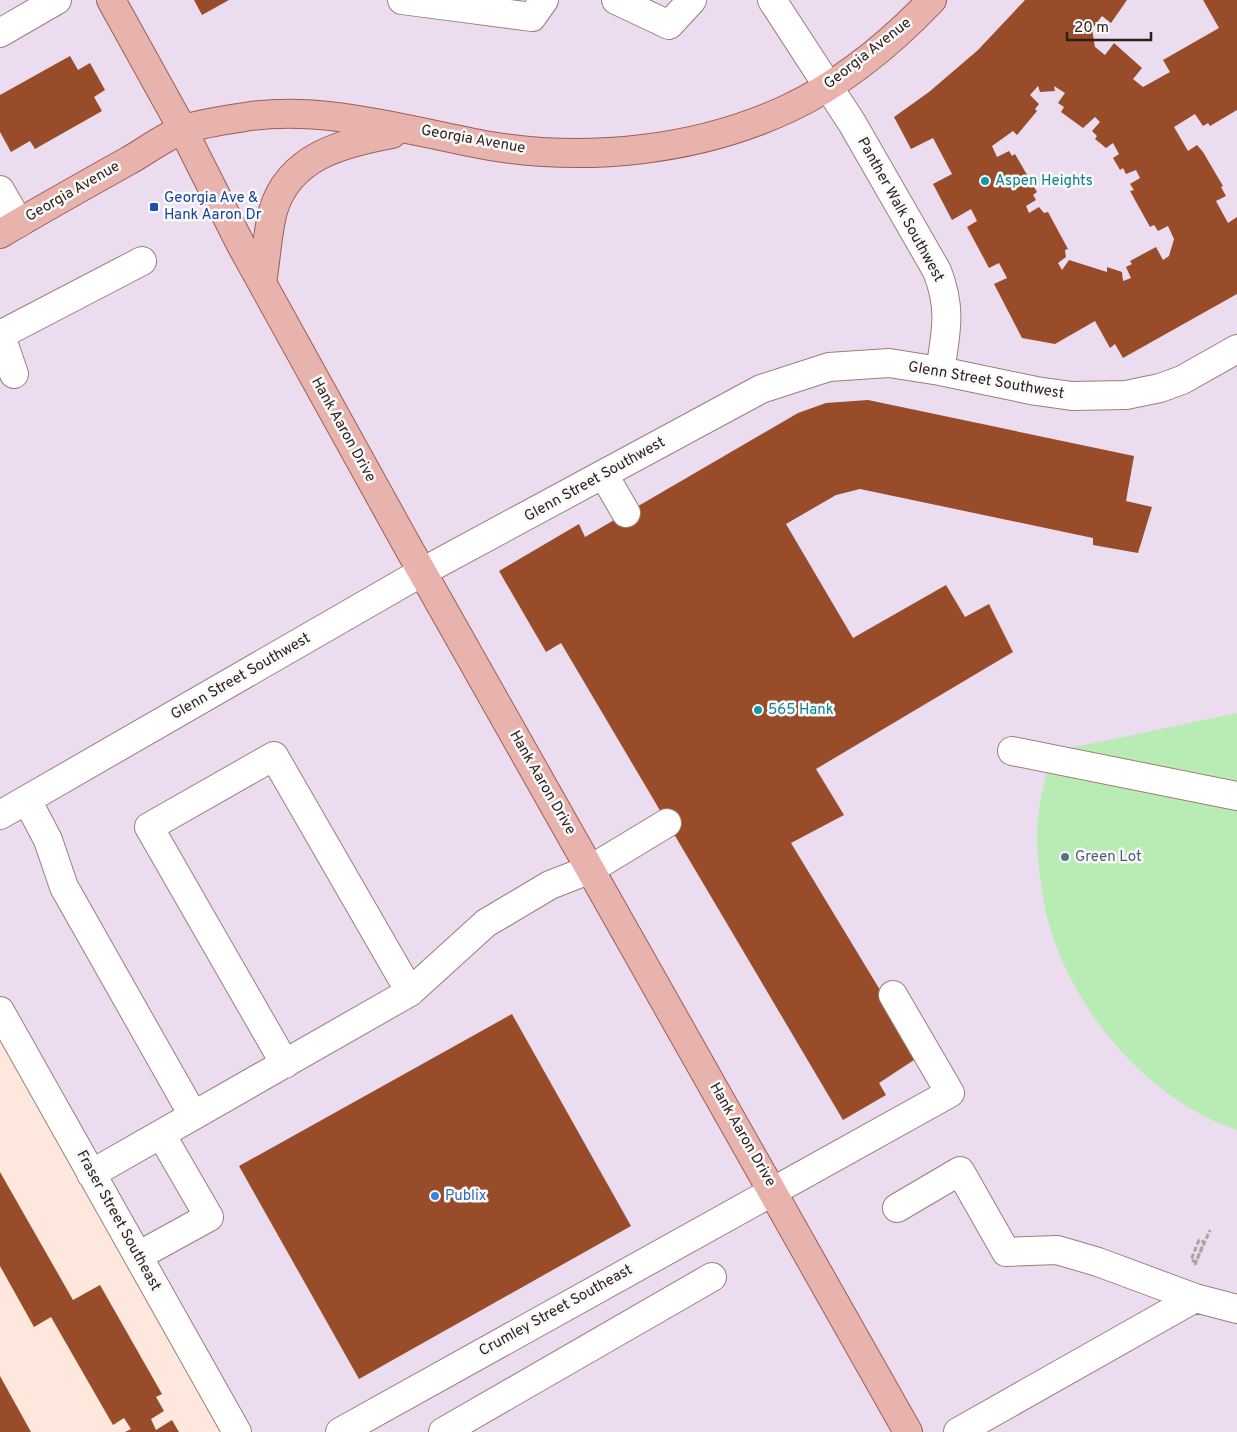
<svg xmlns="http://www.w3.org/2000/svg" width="1237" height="1432" font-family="Overpass,sans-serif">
  <rect width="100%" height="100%" fill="#fee7dd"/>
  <path fill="#ecdcef" d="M0,0H1237V1432H249L0,1003Z"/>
  <path fill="#b8ecb4" d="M1237,713V1130C1146,1099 1071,1009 1047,917C1042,896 1038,864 1037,842C1036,812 1045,781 1051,752Z"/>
  <path fill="#984c29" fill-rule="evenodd" d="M194,0H229L202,15Z
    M1025,0H1127L1111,23L1102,16L1092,29L1095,47L1105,55L1114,43L1142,68L1133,79L1143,87L1170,72L1163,60L1219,28L1203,0H1237V110L1210,126L1208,123L1203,126L1195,114L1174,127L1188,151L1197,145L1203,152L1223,186L1221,187L1226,196L1216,201L1228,223L1237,217V294L1123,358L1115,344L1110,348L1095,321L1055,344L1022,338L994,284L1007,278L999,263L989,268L967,227L977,221L971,209L952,220L933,184L952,174L933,138L911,149L894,117L929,92L978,50ZM1038,86L1040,92L1055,91L1054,86L1065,93L1058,103L1064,107L1061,112L1083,128L1095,117L1100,122L1092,131L1097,136L1095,139L1106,148L1113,143L1119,154L1113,158L1120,170L1123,168L1126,174L1136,170L1140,178L1130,184L1134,190L1130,191L1150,227L1154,225L1158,231L1168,226L1174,239L1169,256L1163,260L1156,247L1130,261L1132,264L1126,267L1131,278L1123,281L1122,272L1107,267V272L1069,260L1062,270L1058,263L1066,257L1065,250L1068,249L1048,212L1044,213L1039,207L1029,213L1026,206L1036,200L1033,195L1037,192L1015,154L1012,156L1009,151L997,157L992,146L1013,131L1017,135L1037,111L1035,109L1039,104L1030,95Z
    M70,56L78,70L90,63L105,90L94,97L102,111L35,149L30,141L11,152L0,132V95Z
    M868,400L1134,456L1126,501L1152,507L1138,553L1093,545V538L860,489L836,495L786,524L853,638L946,585L965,617L989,604L1013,652L816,769L844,815L791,843L920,1056L879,1083L886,1095L843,1120L561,643L546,652L499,571L579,524L585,537L798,413L826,403Z
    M512,1014L631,1226L359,1379L239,1166Z
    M0,1172L73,1300L100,1285L162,1394L156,1397L164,1411L151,1419L156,1430L172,1420L179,1432H125L131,1429L124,1418L113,1425L51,1317L34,1327L0,1266Z
    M0,1376L31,1432H0Z"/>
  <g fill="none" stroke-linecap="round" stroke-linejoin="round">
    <g stroke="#a07e70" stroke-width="30">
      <path id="minor" d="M402,0L532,17L544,0
        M616,0L669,25L692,0
        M772,0L852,123L937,271C952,309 946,332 940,371
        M0,33L57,0
        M0,190L19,223
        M0,333L14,374
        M0,335L142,261
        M604,475L626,513
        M1012,751L1237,796
        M27,800L48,840L64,887L193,1115
        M0,815L422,572L761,389L829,367L889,363L940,371L1036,391L1072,396L1126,395L1160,388L1182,380L1237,349
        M0,1011L237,1432
        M285,1064L149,827L274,756L410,992
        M91,1174L410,992L486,923L550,885L591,869L667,823
        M897,1208L960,1171L1006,1252L1057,1250L1098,1262L1195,1298L1237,1309
        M138,1256L209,1217L161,1134
        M340,1432L950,1093L893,995
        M443,1432L712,1277
        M958,1432L1195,1298"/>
    </g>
    <g stroke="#9c5e55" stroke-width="30">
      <path id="major" d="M111,0L183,130L241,245L408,547L908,1432
        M0,234C42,209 85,185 128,161C146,151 165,136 185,129C204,123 225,120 245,117C324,104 412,132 490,146C588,162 696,151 787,109C841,84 891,43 932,0
        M262,283C266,260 267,234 273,211C289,156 343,143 392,134"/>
    </g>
    <path stroke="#b5a199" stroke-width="3" stroke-dasharray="5 2.5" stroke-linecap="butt" d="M1195,1265L1196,1262L1204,1242L1199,1240L1191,1260L1196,1262L1210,1230"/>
    <use href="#minor" stroke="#fff" stroke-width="28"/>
    <use href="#major" stroke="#e8b3ac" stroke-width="28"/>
  </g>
  <g fill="#0f9aa8" stroke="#f9f9f9" stroke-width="2">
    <circle cx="985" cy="181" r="5"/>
    <circle cx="758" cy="710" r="5"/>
  </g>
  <rect fill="#1a4fb4" stroke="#f9f9f9" stroke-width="2" x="149" y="202" width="10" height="10" rx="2.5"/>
  <circle fill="#5c6f8a" stroke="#f9f9f9" stroke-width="2" cx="1065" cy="857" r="5"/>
  <circle fill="#3f7fe0" stroke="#f9f9f9" stroke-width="2" cx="435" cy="1196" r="5"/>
  <g text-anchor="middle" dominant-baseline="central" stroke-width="5" stroke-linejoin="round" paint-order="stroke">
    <g font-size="15" fill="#2c1e19" stroke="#f9f9f9">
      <text transform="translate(868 54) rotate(-38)">Georgia Avenue</text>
      <text transform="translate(473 140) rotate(10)">Georgia Avenue</text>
      <text transform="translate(73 192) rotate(-30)">Georgia Avenue</text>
      <text transform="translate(900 210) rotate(61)">Panther Walk Southwest</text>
      <text transform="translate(986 381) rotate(10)">Glenn Street Southwest</text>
      <text transform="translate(343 430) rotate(61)">Hank Aaron Drive</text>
      <text transform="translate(595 480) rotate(-29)">Glenn Street Southwest</text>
      <text transform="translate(241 677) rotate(-30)">Glenn Street Southwest</text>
      <text transform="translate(542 783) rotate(60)">Hank Aaron Drive</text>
      <text transform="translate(742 1135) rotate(60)">Hank Aaron Drive</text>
      <text transform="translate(118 1221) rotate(61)">Fraser Street Southeast</text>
      <text transform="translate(556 1311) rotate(-29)">Crumley Street Southeast</text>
    </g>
    <g font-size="15" fill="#0d838f" stroke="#f9f9f9" text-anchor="start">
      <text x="995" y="181">Aspen Heights</text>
      <text x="768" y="710">565 Hank</text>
    </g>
    <g font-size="15" fill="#164399" stroke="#f9f9f9" text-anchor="start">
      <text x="164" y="198">Georgia Ave &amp;<tspan x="164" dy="17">Hank Aaron Dr</tspan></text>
    </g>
    <g font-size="15" fill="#4e5e75" stroke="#f9f9f9" text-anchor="start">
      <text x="1075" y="857">Green Lot</text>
    </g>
    <g font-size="15" fill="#366cbe" stroke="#f9f9f9" text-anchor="start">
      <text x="445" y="1196">Publix</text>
    </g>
  </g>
  <path d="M1067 32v8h84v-8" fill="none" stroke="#2c1e19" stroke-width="2.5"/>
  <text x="1074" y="32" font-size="15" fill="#2c1e19" stroke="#f9f9f9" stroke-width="4" paint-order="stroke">20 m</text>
</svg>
